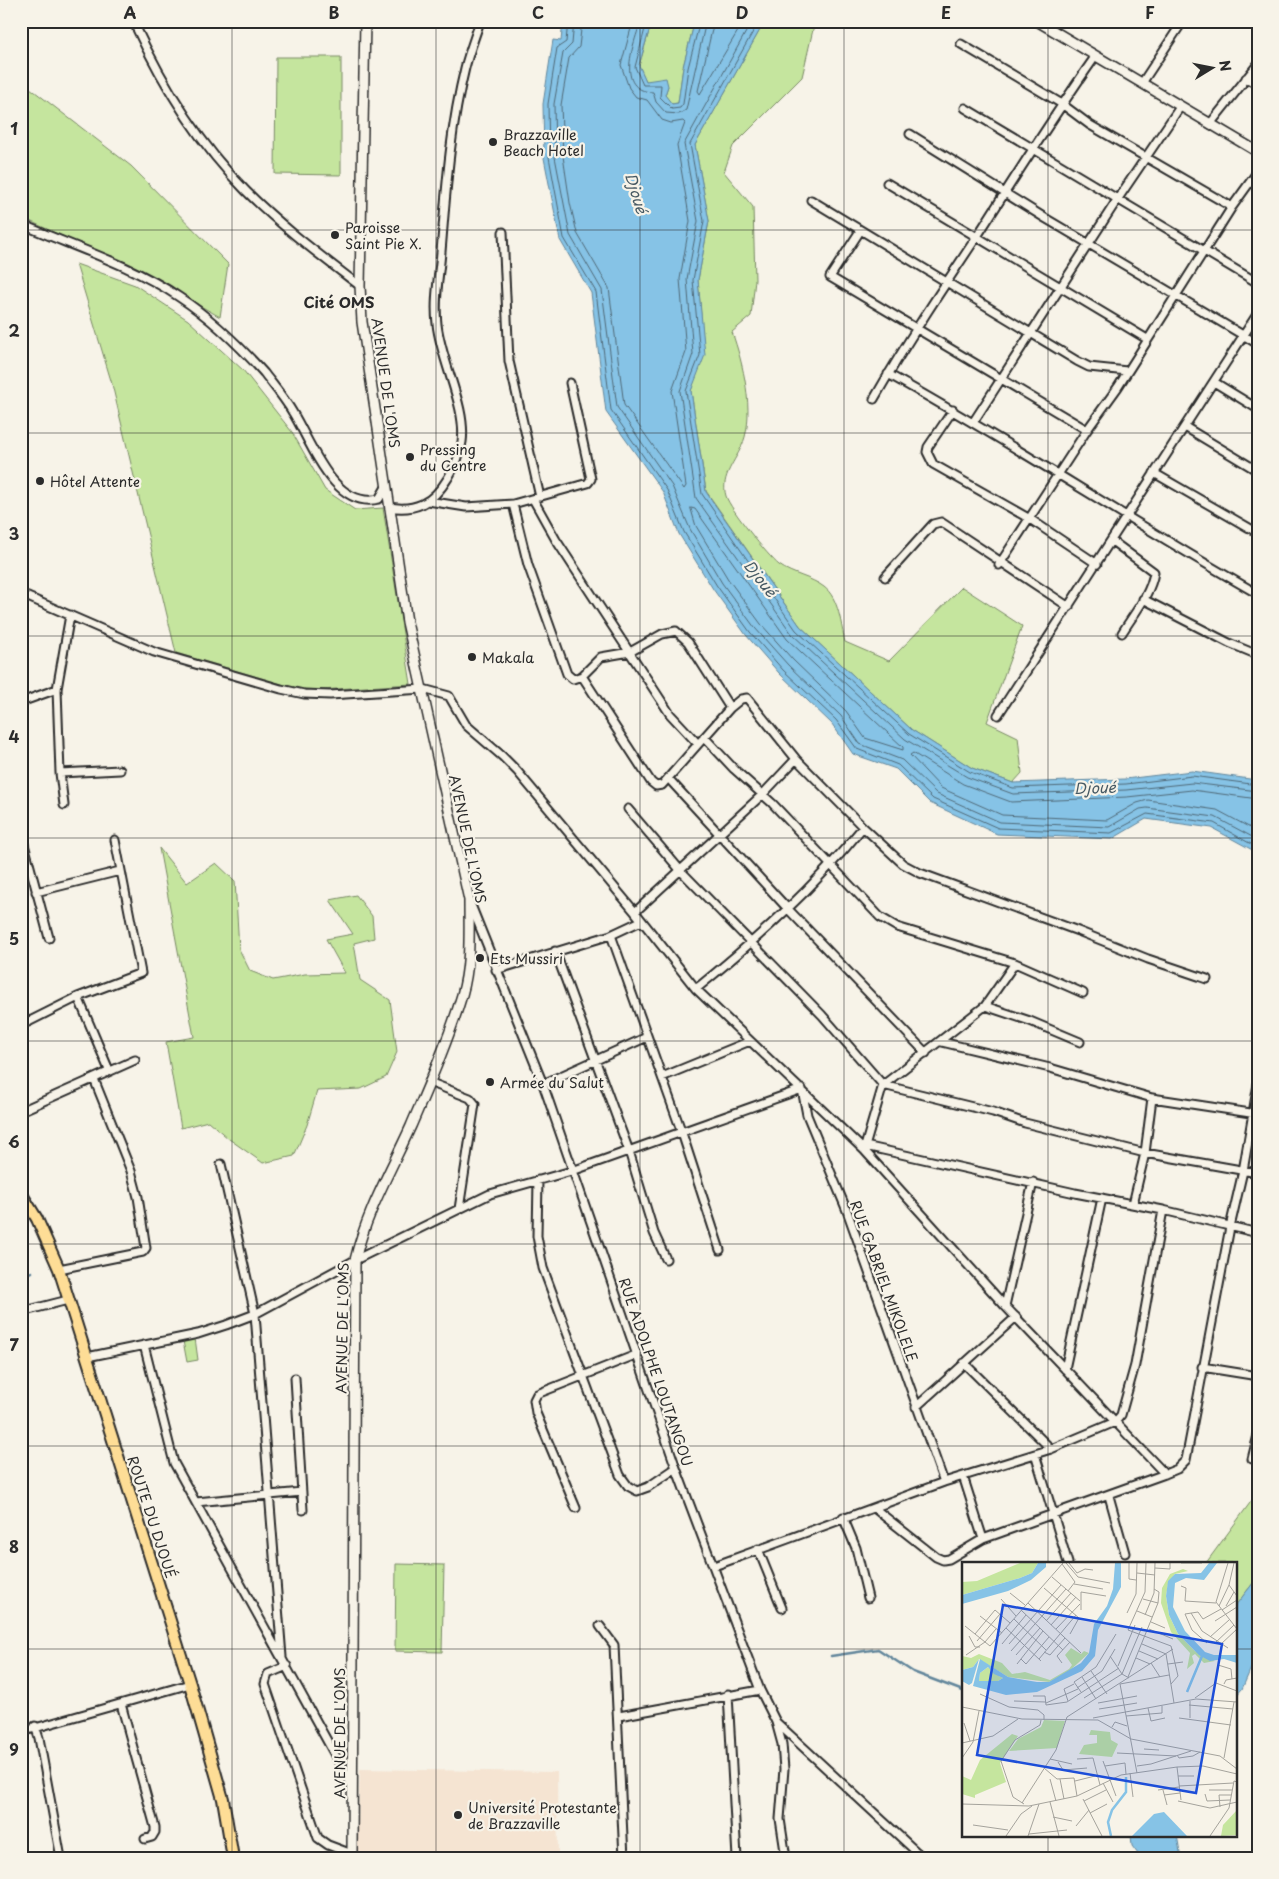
<svg xmlns="http://www.w3.org/2000/svg" width="1279" height="1879" font-family="'Playpen Sans',sans-serif">
  <rect width="100%" height="100%" fill="#f7f3e8"/>
  <filter id="ink" filterUnits="userSpaceOnUse"><feTurbulence type="fractalNoise" baseFrequency=".02" numOctaves="2"/><feDisplacementMap in="SourceGraphic" scale="10" xChannelSelector="R" yChannelSelector="G"/><feConvolveMatrix kernelMatrix="1 2 1 2 8 2 1 2 1" color-interpolation-filters="sRGB"/></filter>
  <g filter="url(#ink)">
    <path fill="#f5e4d2" d="M360,1769L557,1772L558,1858H357Z"/>
    <path fill="#c5e59e" stroke="#788864" d="M652,21H698L694,24L683,67L678,103L671,104L665,95L668,86L646,81L639,66Z
      M765,21H815L802,77L733,146L724,172L753,207L755,280L751,316L732,332C743,363 755,412 743,443C736,461 720,476 726,496C730,509 768,556 779,565C793,575 811,577 824,587C839,598 841,625 845,642L889,661L962,587L1022,626L987,722L1018,737L1022,773L1013,783L972,768L912,730L800,626L706,491L691,391L704,351L698,280L709,221L695,145Z
      M276,57H341V175L275,174Z
      M21,81L131,166L228,264L220,317L144,274L21,217Z
      M76,264L135,285L188,320L243,370L292,432L325,490L355,510L383,508L411,684L306,691L176,653L112,384Z
      M159,848L187,883L216,863L235,881L239,949L250,971L273,980L305,974L345,973L326,939L353,934L330,900L356,895L372,916L374,938L354,943L360,980L390,1000L397,1052L386,1077L361,1089L317,1091L307,1125L294,1156L263,1163L229,1139L208,1121L181,1128L166,1042L194,1037Z
      M195,1338L198,1360L187,1362L183,1341Z
      M1258,1492V1577L1235,1606V1563H1206Z
      M396,1564L444,1565L442,1652L395,1651Z"/>
    <path fill="#86c3e6" stroke="#62869b" d="M563,21H652L639,65L646,81L666,78L668,86L665,95L672,104L678,103L683,67L694,24L698,21H765L695,145L709,221L698,280L705,355L691,391L706,492L800,626L912,730L972,768L1013,783L1125,779L1192,771L1257,780L1258,853L1212,828L1146,819L1112,839L997,834L930,803L896,769L853,754L832,724L779,673L746,635L713,589L679,534L663,492L606,412L591,293L560,240L544,158L543,104L553,40L561,41Z
      M1258,1577V1652L1242,1689L1235,1697V1606Z
      M1131,1835H1177L1181,1858H1141L1132,1846Z"/>
    <g fill="none" stroke-linecap="round" stroke-linejoin="round">
      <path stroke="#4f6876" stroke-width="1" d="M568,21L566,42L557,48L548,104L549,157L564,238L596,292L611,410L667,490L684,532L717,586L750,632L783,670L836,720L857,749L898,765L933,799L998,828L1111,833L1147,814L1214,823L1258,848
        M574,21L572,44L563,53L554,104L555,157L570,235L602,290L617,407L672,486L690,529L722,583L755,628L788,665L841,716L860,744L902,760L937,794L1000,822L1109,827L1140,809L1147,808L1215,817L1258,840
        M582,21L579,47L569,58L561,105L563,156L570,203L577,233L609,288L624,405L684,489L686,486L672,391L686,352L680,279L690,221L677,145L685,123L683,121L671,123L662,120L647,100L636,97L629,88L621,65L633,21
        M641,21C634,43 614,91 653,92L656,102L666,113L679,114L686,110L706,21
        M647,21L635,67L643,85H661L660,97L672,109L680,108L683,104L688,68L700,21
        M714,21L698,91L700,94L744,21
        M752,21L684,144L698,221L687,279L693,354L680,391L696,498L792,634L905,739L967,777L1013,794L1126,790L1192,783L1258,791
        M759,21L690,144L704,221L693,280L700,355L686,391L702,494L796,630L909,734L970,772L1013,788L1126,784L1192,776L1258,785
        M691,508L695,509L787,639L903,747V750L865,738L846,711L793,660L761,624L728,579L696,526Z
        M1258,799L1192,790L1127,797L1011,802L963,784L913,753L910,755L941,788L1002,815L1107,820L1137,803L1148,800L1217,810L1258,832"/>
      <path stroke="#62869b" stroke-width="2.5" d="M21,1276L32,1272
        M831,1656L878,1649L913,1672L963,1691"/>
      <g stroke="#2b2b2b" stroke-width="11">
        <path id="street" d="M133,21C162,83 198,143 246,191C282,227 321,256 360,286
          M1049,28L1053,21
          M961,44L1062,104L1090,125L1232,207
          M1246,78L1258,85
          M1142,83L1183,21
          M965,108L1258,283
          M1210,124L1258,64
          M910,134L1045,218L1258,344
          M887,183L1147,339
          M811,200L1077,361L1089,367L1127,371
          M21,224C74,247 132,265 179,297C211,318 239,345 264,373C274,386 285,399 293,413C312,444 334,510 379,499L386,487
          M860,231L830,277L1087,430
          M503,232L509,361L540,497
          M888,374C1014,444 1133,523 1258,594
          M1214,382L1258,409
          M570,383L591,479L588,483L513,504L528,565L567,674L573,679L582,676L601,657L630,652L662,634L676,631L688,642L730,708
          M874,399C906,343 942,289 978,235C1016,175 1054,115 1095,57
          M953,410L928,447L927,452L933,464L1030,519L1097,564
          M974,421L1117,200L1180,107
          M1185,427L1258,471
          M1154,473L1258,533
          M533,499L556,540L670,714L698,744
          M428,501L466,507L513,504
          M389,507C400,509 411,509 422,504C442,495 459,463 462,442C467,407 441,362 437,324C434,300 439,277 441,252C446,191 450,129 465,68C469,52 475,37 480,21
          M1112,541L1154,572C1151,594 1133,615 1122,633
          M999,565L1087,430L1118,387L1232,207L1258,171
          M885,577L933,524L941,522L1069,607
          M21,594L154,652L281,689L304,694L330,695L423,689L449,696L466,725L502,756L517,771L635,912L696,989L864,1150L1005,1306L1165,1474
          M1143,599L1229,643L1258,655
          M582,676L651,782L656,786L662,785L730,708L741,699L747,698L796,759L863,827L903,864L920,873L1078,931L1148,959L1207,979
          M21,702L57,689
          M998,715L1258,313
          M704,737L734,769L772,803L880,917L897,927L1015,963L1083,993
          M60,773L120,770
          M668,778L788,909L926,1053
          M64,805L60,773L57,689L70,615
          M628,809L681,871L822,1015L883,1085L993,1112L1025,1123L1145,1153L1258,1173
          M21,833L49,938
          M36,892L120,871
          M471,905L543,1084L676,1468L760,1690L776,1722L782,1744L784,1769L780,1819L786,1858
          M635,912L763,794L796,759
          M611,935L682,1133L720,1250
          M555,951L629,1151L654,1233L666,1259
          M496,970L611,935L641,921
          M696,989C756,940 814,888 863,827
          M78,997L109,1070
          M985,1006L1030,1021L1080,1042
          M21,1016L28,1022L78,997L141,973L115,840
          M942,1042L1050,1068L1152,1098L1257,1114
          M662,1077L750,1041
          M429,1082L470,1098L475,1104L459,1209
          M543,1084L647,1037
          M21,1111L135,1060
          M865,1146L1075,1193L1163,1210L1258,1233
          M864,1150L883,1085L985,1006L1015,963
          M221,1164L255,1314L282,1657
          M538,1180L537,1236L543,1268L620,1475L628,1486L637,1491L648,1487L676,1468
          M1133,1204L1145,1153L1152,1098
          M59,1269L143,1252L146,1248L138,1197L131,1171L94,1079
          M1005,1306L1033,1182
          M21,1312L68,1300
          M144,1345L174,1463L352,1786
          M87,1357L198,1334L226,1325L255,1314L355,1260L490,1194L575,1170L802,1089L807,1115L847,1211L944,1482
          M964,1363L1051,1449
          M1202,1367L1258,1376
          M1065,1369L1102,1198
          M295,1378L303,1510
          M916,1407L1016,1317
          M1035,1454L1068,1563
          M1252,1459L1258,1435
          M963,1476L983,1539
          M1109,1496L1125,1553
          M196,1502L302,1492
          M576,1508L536,1413L534,1400L537,1394L638,1354
          M874,1508L936,1557L943,1560L949,1559L983,1539L1165,1474L1177,1469L1186,1460L1230,1227L1243,1171L1258,1084
          M843,1517L856,1548L868,1598
          M758,1549L782,1608
          M714,1566L944,1482L1051,1449L1115,1422L1121,1415L1135,1365L1163,1210
          M600,1626L614,1645L624,1858
          M287,1666L268,1674L265,1684L318,1838L328,1845L352,1854
          M728,1694L737,1858
          M121,1704L155,1827V1832L152,1837L145,1839
          M21,1713L26,1730
          M619,1716L760,1690
          M776,1722L923,1858
          M35,1726L39,1738L61,1858
          M21,1732L190,1684"/>
      </g>
      <g stroke="#2b2b2b" stroke-width="12">
        <path id="secondary" d="M1037,21L1258,152
          M352,1858L355,1260C366,1213 391,1170 411,1126C429,1084 449,1039 462,995C471,964 469,932 469,900L407,622L362,322L360,286L365,21"/>
      </g>
      <g stroke="#2b2b2b" stroke-width="14">
        <path id="primary" d="M21,1193L37,1219L59,1269L190,1684L223,1799L233,1858"/>
      </g>
      <use href="#street" stroke="#f7f3e8" stroke-width="7"/>
      <use href="#secondary" stroke="#f7f3e8" stroke-width="9"/>
      <use href="#primary" stroke="#fedd96" stroke-width="10"/>
    </g>
  </g>
  <path fill="none" stroke="#2b2b2b" stroke-width="1" stroke-opacity="0.55" d="M232,21V1858M436,21V1858M640,21V1858M844,21V1858M1048,21V1563M21,230H1258M21,433H1258M21,636H1258M21,838H1258M21,1041H1258M21,1244H1258M21,1446H1258M21,1649H963M1235,1649H1258M1048,1835V1858"/>
  <g fill="#2b2b2b" stroke="#f7f3e8" stroke-width="2">
    <circle cx="493" cy="142" r="5"/>
    <circle cx="335" cy="235" r="5"/>
    <circle cx="410" cy="457" r="5"/>
    <circle cx="40" cy="481" r="5"/>
    <circle cx="472" cy="657" r="5"/>
    <circle cx="480" cy="958" r="5"/>
    <circle cx="490" cy="1082" r="5"/>
    <circle cx="458" cy="1815" r="5"/>
  </g>
  <g text-anchor="middle" dominant-baseline="central" stroke-width="4.5" stroke-linejoin="round" paint-order="stroke">
    <g font-size="14" fill="#2b2b2b" stroke="#f7f3e8" text-anchor="start">
      <text x="503" y="134">Brazzaville<tspan x="503" dy="16">Beach Hotel</tspan></text>
      <text x="345" y="227">Paroisse<tspan x="345" dy="16">Saint Pie X.</tspan></text>
      <text x="420" y="449">Pressing<tspan x="420" dy="16">du Centre</tspan></text>
      <text x="50" y="481">Hôtel Attente</text>
      <text x="482" y="657">Makala</text>
      <text x="490" y="958">Ets Mussiri</text>
      <text x="500" y="1082">Armée du Salut</text>
      <text x="468" y="1807">Université Protestante<tspan x="468" dy="16">de Brazzaville</tspan></text>
    </g>
    <g font-size="14" fill="#2b2b2b" stroke="#f7f3e8">
      <text transform="translate(386 383) rotate(82)">AVENUE DE L'OMS</text>
      <text transform="translate(468 839) rotate(78)">AVENUE DE L'OMS</text>
      <text transform="translate(884 1281) rotate(70)">RUE GABRIEL MIKOLELE</text>
      <text transform="translate(342 1328) rotate(-89)">AVENUE DE L'OMS</text>
      <text transform="translate(656 1372) rotate(71)">RUE ADOLPHE LOUTANGOU</text>
      <text transform="translate(152 1517) rotate(72)">ROUTE DU DJOUÉ</text>
      <text transform="translate(339 1733) rotate(-90)">AVENUE DE L'OMS</text>
    </g>
    <g font-size="15" font-style="italic" fill="#465963" stroke="#f7f3e8">
      <text transform="translate(637 193) rotate(73)">Djoué</text>
      <text transform="translate(761 578) rotate(51)">Djoué</text>
      <text transform="translate(1095 787) rotate(-2)">Djoué</text>
    </g>
    <g font-size="15" font-weight="bold" fill="#2b2b2b" stroke="#f7f3e8">
      <text x="339" y="301">Cité OMS</text>
    </g>
  </g>
  <g transform="translate(962 1562)">
    <rect width="275" height="275" fill="#f7f3e8"/>
    <path d="M58,1H76L70,11L58,16L0,33V20L15,19ZM221,7L226,9L213,12L206,22L204,34L207,53L216,72L233,89L253,99L242,101L233,92L230,94L232,101L225,107L228,91L209,70L199,41L200,26L208,12ZM109,86L119,92L122,89L127,91L104,112L87,120L46,115L17,97L11,105L0,108V94L9,96L17,92L40,101L50,112L63,110L88,118L107,107L110,103L103,93ZM26,105L37,114L41,116L36,119H17L18,111ZM82,158L103,159L95,186L47,189L56,177L79,165ZM129,168L148,170L149,178L156,182L150,195L117,192L122,183L135,181V173H127ZM50,172L56,174L38,201L44,220L13,233V236L0,232V214L9,218L18,198ZM275,248V273L259,274L261,263Z" fill="#c5e59e"/>
    <path d="M76,1H84V5L69,18L46,29L0,42V33L58,16L70,11ZM153,1H159V25L136,68L133,94L120,109L75,130L44,133L11,124L18,97L46,115L75,120H87L119,101L127,91L132,62L145,44L151,27ZM26,105L32,112L41,116L36,119H17L18,111ZM247,1H255L242,18L224,16L213,21L211,45L223,69L243,90L252,93H275V101L262,97L248,99L237,93L216,72L207,53L204,34L206,19L213,12L239,11ZM17,97L10,121L7,123L0,119V108L11,105ZM202,250L225,274H170L192,252Z" fill="#86c3e6" fill-rule="evenodd"/>
    <path fill="none" stroke="#86c3e6" stroke-width="2.5" d="M225,130L240,94M149,274L146,260L150,248L164,230V215"/>
    <path fill="none" stroke="#a5a39c" stroke-width="1" d="M104,1L116,15L148,21M107,1L115,11L123,7L131,8M167,1V17L174,18M184,1L183,30L166,68L209,84L216,114L209,122M219,1H240M266,1L254,40L275,67M272,1L267,23L275,34M100,2L113,20L106,29M193,6L208,7V1M175,11L193,13M90,15L118,39M112,22L141,27M219,24L224,26L223,39L254,41M82,26L117,56L108,72M48,31L63,43M39,37L54,54M181,37L196,41M66,41L119,91M257,44L267,23M264,44L272,30M59,48L101,88M119,48V30L144,34M260,48L275,38M175,49L190,55M165,51L174,32L175,1M229,51L240,69L266,86M183,53L192,31L193,1M18,54L40,71M52,57L84,88M84,59L109,31M253,59L275,45M189,60L203,66M89,63L114,35M3,64L23,80L34,67M44,66L79,99M94,67L118,42M187,67L211,77M13,72L33,48L48,61M7,74L13,85H18M248,75L267,58M15,79L38,52M245,81L230,68L223,52L236,50L241,57L259,47M253,81L272,63M40,82L64,53M47,82L99,23M180,82L204,92L212,141M258,83L275,67M49,89L104,27M177,89L196,97M82,90L88,93L103,76M4,93L23,80L28,84L101,1M54,93L78,66M148,94L160,112L167,116M174,96L188,102M59,97L64,102L87,75M77,97L114,53M100,101L95,94L108,80M189,101L198,115M55,102L81,69M206,102L221,100M256,103L269,107L270,117M156,104L173,63M129,109L145,132M120,115L134,137M166,115L196,41L197,30L192,27M262,122L264,118L275,116M115,126L140,109L153,87M119,130L112,120L134,105L154,72M18,132L47,145L76,148L82,153V158M71,134H83L84,143L105,140L157,106M122,136L160,112L180,65M233,136L254,121L275,129M52,139L84,140M106,139L102,127L112,122M228,139V156M84,141L116,127M136,141L175,134M227,143L271,147M0,145L60,157L136,158L169,177L258,194L275,207M186,146L189,159L203,156M137,147L175,141M164,154L200,151V144M131,156L234,137L275,140M217,156L269,163M2,161L8,179M150,165L153,160L165,164M0,181L31,174L56,157M182,187L197,188M155,191L214,194M215,193L217,196L231,194L238,190M0,196L11,180L17,149M262,196L272,140M88,197L110,202M115,197L131,196L138,223M141,199L154,234M96,200L101,208L125,206M143,204L163,201L164,212M175,204L189,202L229,189M215,205L219,238M82,206L95,217L112,216L115,234M168,211L171,235M175,211L158,122L207,113M216,214H232M88,217L94,239M98,217L102,237M113,219L133,214M141,221L151,240M217,224L271,221M196,228L217,225M201,228L205,243M247,228H270M243,232L245,239L268,238M202,233L218,231M121,237L140,274M122,239L144,228M216,239L248,246L275,240M88,240L97,274M60,241L94,188L105,155L211,87M0,242L67,244L115,234L159,213L215,205L241,204L275,212M62,242L51,235L39,199L53,178L78,163L79,158M258,245L257,233H269M128,251L145,242M91,255L110,259M11,263L46,268M114,264L127,248M67,272L105,268M44,274L59,252L70,244M66,274L77,242M248,274L267,246L272,219L275,220"/>
    <path fill="#1d4ed8" fill-opacity="0.15" stroke="#1d4ed8" stroke-width="2.5" d="M41,43L260,82L234,231L15,193Z"/>
    <rect width="275" height="275" fill="none" stroke="#2b2b2b" stroke-width="2.5"/>
  </g>
  <rect width="1279" height="1879" fill="none" stroke="#f7f3e8" stroke-width="55"/>
  <g transform="translate(1212 68) rotate(80)" stroke="#f7f3e8" stroke-width="4" paint-order="stroke">
  <path d="M0-4L9 19L0 12L-9 19Z" fill="#2b2b2b"/>
  <text y="-8" font-size="14" font-weight="bold" text-anchor="middle" fill="#2b2b2b">N</text>
  </g>
  <rect x="28" y="28" width="1224" height="1824" fill="none" stroke="#2b2b2b" stroke-width="2"/>
  <g font-size="16" text-anchor="middle" font-weight="bold" fill="#2b2b2b">
    <text x="130" y="19">A</text>
    <text x="334" y="19">B</text>
    <text x="538" y="19">C</text>
    <text x="742" y="19">D</text>
    <text x="946" y="19">E</text>
    <text x="1150" y="19">F</text>
    <text x="14" y="135">1</text>
    <text x="14" y="337">2</text>
    <text x="14" y="540">3</text>
    <text x="14" y="743">4</text>
    <text x="14" y="945">5</text>
    <text x="14" y="1148">6</text>
    <text x="14" y="1351">7</text>
    <text x="14" y="1553">8</text>
    <text x="14" y="1756">9</text>
  </g>
</svg>
